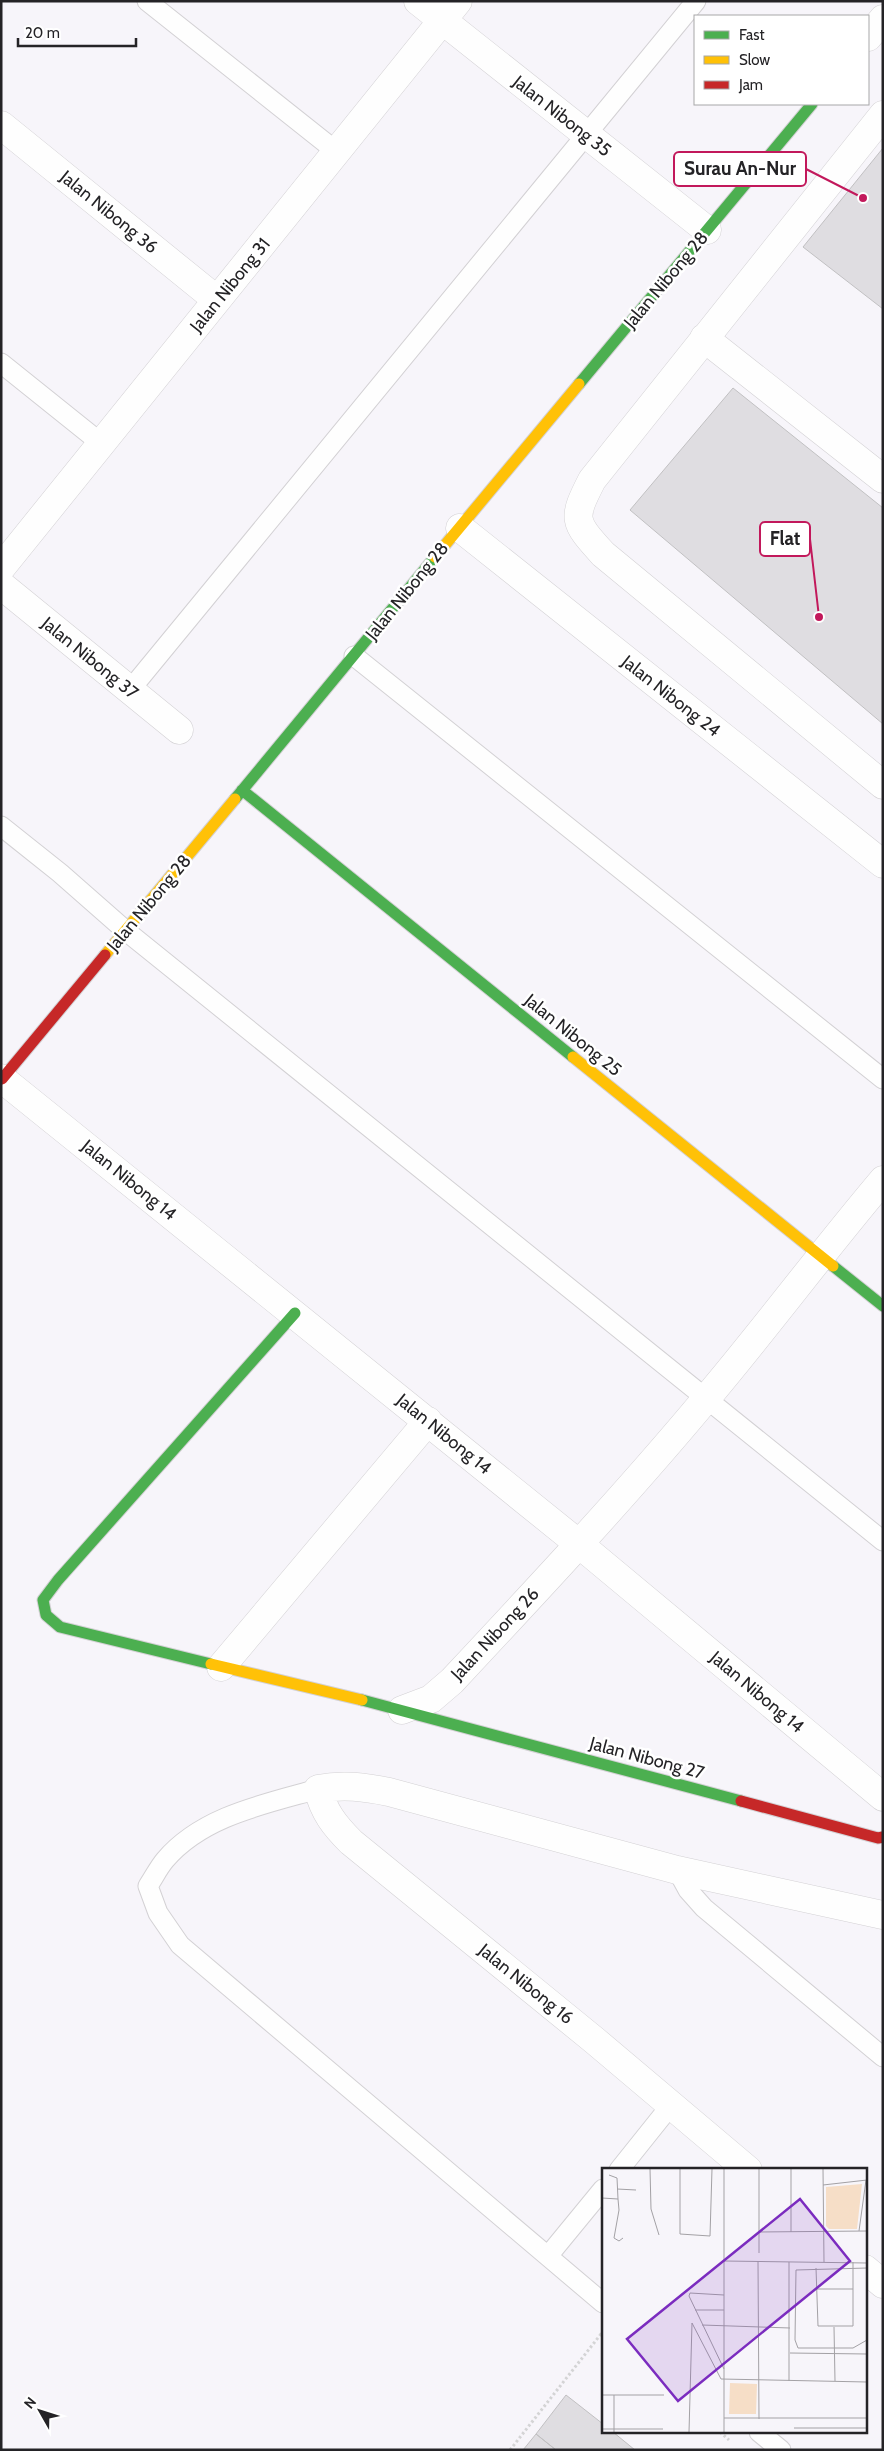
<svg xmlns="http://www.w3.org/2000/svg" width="884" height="2451" font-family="Cabin,sans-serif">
  <rect width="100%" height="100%" fill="#f7f5fa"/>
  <path fill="#dfdde1" stroke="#c1c0c2" d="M883,148V309L803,247Z
    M733,388L883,508V724L630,510Z
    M566,2395L603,2424V2432H613L635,2450H556L536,2434Z
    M536,2434L556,2450H523Z"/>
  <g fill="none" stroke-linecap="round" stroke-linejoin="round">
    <g stroke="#d3d1d4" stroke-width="21">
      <path id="lane" d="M147,1L337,152
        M1,363L102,444
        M354,656L883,1079
        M130,690L696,1
        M1,826L60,873L126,931L883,1541
        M318,1789C265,1804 202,1816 165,1860C159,1867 154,1877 148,1886L158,1913L180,1945L603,2303
        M677,1870L688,1890L704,1908L883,2057
        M619,2170L671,2105
        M548,2256L603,2189
        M759,2432L781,2450"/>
    </g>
    <g stroke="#d3d1d4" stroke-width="29">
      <path id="street" d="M418,1L707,230
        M868,37L883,19
        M883,115L592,480C572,519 573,521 603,554L883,785
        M1,125L217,300
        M704,338L883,479
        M460,528L883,864
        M1,568L458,1
        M1,585L179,730
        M1,1078L579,1544L883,1797
        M221,1667L428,1421
        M402,1710L431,1699L452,1681C538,1589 624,1497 705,1400C766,1328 822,1252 883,1180
        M748,2170L594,2040L351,1842C334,1825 324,1812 318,1789C343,1784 365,1787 389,1792L677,1870L883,1915
        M865,2269L883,2284"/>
    </g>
    <g stroke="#d3d1d4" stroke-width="13">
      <path id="fast" d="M579,384L812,104
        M242,790L573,1057
        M235,799L435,557
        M833,1266L883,1306
        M211,1664L60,1627L46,1615L43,1600L58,1580L295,1313
        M362,1700L741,1801"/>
    </g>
    <g stroke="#d3d1d4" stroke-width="13">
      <path id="slow" d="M435,557L579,384
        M105,955L235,799
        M573,1057L833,1266
        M211,1664L362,1700"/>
    </g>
    <g stroke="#d3d1d4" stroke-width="13">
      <path id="jam" d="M2,1079L105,955
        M741,1801L878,1838L883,1837"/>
    </g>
    <path stroke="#d4d4d5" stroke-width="3" stroke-dasharray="2.5 2.5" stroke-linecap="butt" d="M720,2432L729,2440
      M510,2450L601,2334L603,2335"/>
    <use href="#lane" stroke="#fefefe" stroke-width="19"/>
    <use href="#street" stroke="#fefefe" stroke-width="28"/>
    <use href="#fast" stroke="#4caf50" stroke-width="11"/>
    <use href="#slow" stroke="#ffc107" stroke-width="11"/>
    <use href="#jam" stroke="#c62828" stroke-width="11"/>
  </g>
  <g text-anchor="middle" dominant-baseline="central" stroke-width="5" stroke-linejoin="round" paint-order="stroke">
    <g font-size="18" fill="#242326" stroke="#fff">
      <text transform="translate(562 116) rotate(38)">Jalan Nibong 35</text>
      <text transform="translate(109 212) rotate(39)">Jalan Nibong 36</text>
      <text transform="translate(666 280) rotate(-50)">Jalan Nibong 28</text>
      <text transform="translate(230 285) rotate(-51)">Jalan Nibong 31</text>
      <text transform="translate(407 591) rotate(-51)">Jalan Nibong 28</text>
      <text transform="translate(90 658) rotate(39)">Jalan Nibong 37</text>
      <text transform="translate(671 696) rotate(38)">Jalan Nibong 24</text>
      <text transform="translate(149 903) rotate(-50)">Jalan Nibong 28</text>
      <text transform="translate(573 1035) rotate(39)">Jalan Nibong 25</text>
      <text transform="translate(129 1180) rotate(39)">Jalan Nibong 14</text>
      <text transform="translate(444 1434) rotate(39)">Jalan Nibong 14</text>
      <text transform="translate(495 1634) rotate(-47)">Jalan Nibong 26</text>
      <text transform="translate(757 1692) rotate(40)">Jalan Nibong 14</text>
      <text transform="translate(647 1758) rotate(15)">Jalan Nibong 27</text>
      <text transform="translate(526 1984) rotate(39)">Jalan Nibong 16</text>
    </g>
  </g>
  <g transform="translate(602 2168)">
    <rect width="265" height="265" fill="#f7f5fa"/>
    <path d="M260,16L255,61H227L224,58V19ZM128,215L155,216L154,246H127Z" fill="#f6dec7"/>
    <path fill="none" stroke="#a3a1a5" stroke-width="1" d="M48,1L49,41L57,67M78,1V66L108,68L110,1M122,1V264M189,1V64M221,1L222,94M221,17L265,12M15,21L34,22M0,30L16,31L15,10L7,7M16,31L17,42L12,70L17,73L21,70M257,63L264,12M157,64L265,63M157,85V1M122,93L265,95M156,93L157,251M187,94V213M214,100L216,158H251V94M265,100L194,102L193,172L196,180H251L265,172M214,121H251M93,142H122M90,155L119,211L265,214M100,157L188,160M232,159L233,213M188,185L265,186M122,201L87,128L88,125L122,127M0,227H62M12,227V264M122,250H265M192,260H265M0,261H61M87,264L90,155"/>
    <path fill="#7b2cbf" fill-opacity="0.15" stroke="#7b2cbf" stroke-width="2.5" d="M198,31L248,93L76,233L25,171Z"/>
    <rect width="265" height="265" fill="none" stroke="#242326" stroke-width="2.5"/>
  </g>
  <path fill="none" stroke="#c2185b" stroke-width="2" d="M863 198L806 169M819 617L810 539"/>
  <g fill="#c2185b" stroke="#fff" stroke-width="2">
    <circle cx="863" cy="198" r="5"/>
    <circle cx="819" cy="617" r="5"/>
  </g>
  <g fill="#fff" stroke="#c2185b" stroke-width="2">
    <rect x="674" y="152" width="132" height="34" rx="5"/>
    <rect x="760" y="522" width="50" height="34" rx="5"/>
  </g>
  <g font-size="19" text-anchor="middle" font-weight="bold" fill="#242326">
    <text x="740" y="175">Surau An-Nur</text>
    <text x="785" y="545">Flat</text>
  </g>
  <rect width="884" height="2451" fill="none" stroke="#242326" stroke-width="5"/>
  <rect x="694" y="15" width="175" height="90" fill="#ffffff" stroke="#a7a7a8"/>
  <rect x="704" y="31" width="25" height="8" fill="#4caf50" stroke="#a7a7a8"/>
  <text x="739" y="40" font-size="15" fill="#242326">Fast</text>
  <rect x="704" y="56" width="25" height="8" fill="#ffc107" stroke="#a7a7a8"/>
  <text x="739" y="65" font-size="15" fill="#242326">Slow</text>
  <rect x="704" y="81" width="25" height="8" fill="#c62828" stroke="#a7a7a8"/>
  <text x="739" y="90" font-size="15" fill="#242326">Jam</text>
  <g transform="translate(40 2411) rotate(309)" stroke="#ffffff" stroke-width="4" paint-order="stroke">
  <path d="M0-4L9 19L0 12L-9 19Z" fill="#242326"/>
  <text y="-8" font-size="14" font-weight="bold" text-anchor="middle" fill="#242326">N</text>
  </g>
  <path d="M18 38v8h118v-8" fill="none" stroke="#242326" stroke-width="2.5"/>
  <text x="25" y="38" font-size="15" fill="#242326" stroke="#ffffff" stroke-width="4" paint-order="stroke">20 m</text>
</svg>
